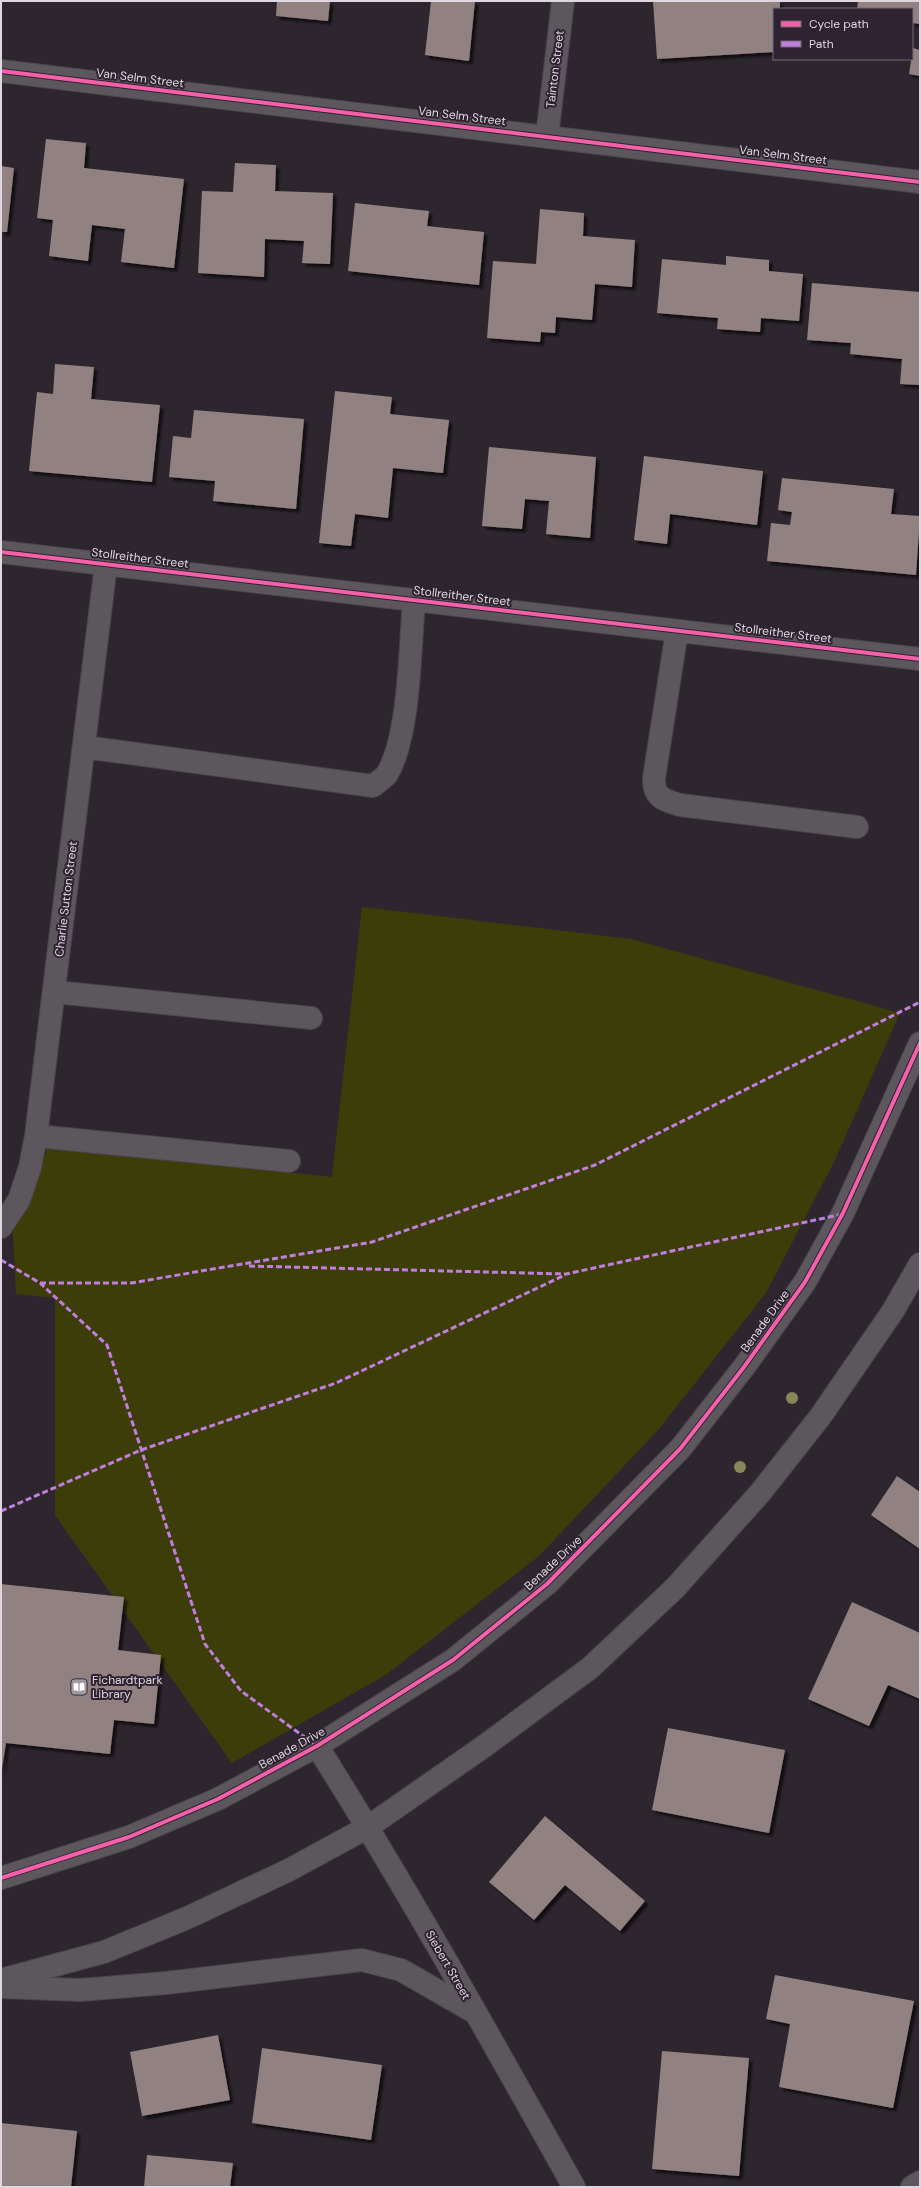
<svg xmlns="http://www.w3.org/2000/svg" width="921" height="2188" font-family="'DM Sans',sans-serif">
  <defs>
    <filter id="shadow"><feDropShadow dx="3.5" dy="3.5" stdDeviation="1" flood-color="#0009"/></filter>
  </defs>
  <rect width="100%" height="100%" fill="#2d262e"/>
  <path fill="#3d3d0a" d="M362,907L631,939L900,1013L835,1160L766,1293L659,1429L539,1556L387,1674L232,1763L55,1515V1298L16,1294L12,1217L35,1186L48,1146L332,1177Z"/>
  <path fill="#918181" filter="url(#shadow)" d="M277,1H330L328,21L276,16Z
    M431,1H475L469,61L425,55Z
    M653,1H780V9H774V52L657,59Z
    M858,1H920V24L912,23V9H857Z
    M913,48L920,50V76L909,74Z
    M46,139L86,143L84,168L184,179L174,268L121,262L125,229L92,225L88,261L49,256L53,220L37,218Z
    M235,163L276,165L275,191L333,193L330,264L302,263L304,241L265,239L264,277L198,273L202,191L233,192Z
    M1,166L14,168L7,232H1Z
    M355,203L429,211L427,226L484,232L479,285L348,271Z
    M540,209L584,213L583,236L635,240L632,287L595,284L592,320L556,317L555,333L541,332L540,342L487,338L493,261L536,264Z
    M726,256L769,260V271L803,274L799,321L761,318L760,332L717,329L718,318L657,313L662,259L726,265Z
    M812,283L920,292V385L900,384L902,359L850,354L851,343L807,340Z
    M55,364L94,367L91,399L160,405L152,482L29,471L37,392L53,394Z
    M335,391L392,397L390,414L449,420L443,473L393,468L388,518L355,514L351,546L319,543Z
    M194,410L304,419L296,509L213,501L215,481L169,477L173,436L191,438Z
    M489,447L596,457L590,538L546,534L549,501L525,499L522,529L482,526Z
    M644,456L763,471L757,525L670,514L667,544L634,540Z
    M782,478L894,489L891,514L920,516L916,575L767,561L771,523L790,525L792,512L778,510Z
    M897,1476L920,1492V1549L871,1515Z
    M1,1584L124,1597L118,1650L161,1655L154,1724L114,1720L110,1754L6,1743L1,1775Z
    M852,1602L920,1633V1699L888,1685L869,1726L808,1699Z
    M668,1728L785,1750L769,1833L652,1810Z
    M545,1816L645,1901L620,1931L565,1885L534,1920L489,1882Z
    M775,1975L914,2001L893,2108L779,2087L790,2024L766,2019Z
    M218,2035L230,2100L142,2116L130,2052Z
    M262,2048L382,2065L371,2140L252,2123Z
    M662,2051L749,2058L739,2176L652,2169Z
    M1,2123L77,2131L71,2187H1Z
    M147,2155L233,2163L230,2187H144Z"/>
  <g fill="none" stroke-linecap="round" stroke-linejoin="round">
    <g stroke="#49444a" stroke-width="24">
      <path id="minor" d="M1,71L920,182
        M547,137L563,1
        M1,552L920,659
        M677,631L654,778C653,797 663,800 680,805L857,827
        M84,747L373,786C378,782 384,778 387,774C410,736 410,646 414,600
        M55,992L311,1018
        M36,1136L289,1161
        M1,1227L19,1200L30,1167L36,1136L106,564
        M317,1746C408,1890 491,2039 574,2187
        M1,1878L129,1837L218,1799L317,1746L453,1660L547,1584L680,1449L744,1367L805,1282L843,1213L920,1043
        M1,1980L104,1952L187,1918L289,1870L368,1827L483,1747L590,1668L675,1588L760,1493L820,1417L893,1311L920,1264
        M1,1987L80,1990L166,1983L362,1960L401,1970L476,2013
        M912,2187L920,2182"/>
    </g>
    <use href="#minor" stroke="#5c575d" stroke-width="22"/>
    <path stroke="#c07fdc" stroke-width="3" stroke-dasharray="6 3" stroke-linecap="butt" d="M1,1260L40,1283L107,1345L205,1644L241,1691L317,1746
      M249,1266L566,1274L843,1214
      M40,1283H131L372,1242L595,1165L920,1002
      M1,1511L141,1450L336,1383L565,1275"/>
    <g stroke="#2f2331" stroke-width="6">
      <path id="cycleway" d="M1,71L920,182
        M1,552L920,659
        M1,1878L129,1837L218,1799L317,1746L453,1660L547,1584L680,1449L744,1367L805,1282L843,1213L920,1043"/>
    </g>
    <use href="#cycleway" stroke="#f560ab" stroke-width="4"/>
  </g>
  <g fill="#878559">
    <circle cx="792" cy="1398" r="6"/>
    <circle cx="740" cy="1467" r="6"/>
  </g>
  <defs>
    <g id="library-square" transform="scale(0.9)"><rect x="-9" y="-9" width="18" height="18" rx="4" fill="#a199a2" stroke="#2f2331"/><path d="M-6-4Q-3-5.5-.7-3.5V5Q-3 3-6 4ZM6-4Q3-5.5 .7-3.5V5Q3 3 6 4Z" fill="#fff"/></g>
  </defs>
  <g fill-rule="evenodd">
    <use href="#library-square" x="79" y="1687"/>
  </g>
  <g text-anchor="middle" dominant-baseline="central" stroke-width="4" stroke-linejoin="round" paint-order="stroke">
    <g font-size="12" fill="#dfd7e0" stroke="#2f2331">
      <text transform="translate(555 69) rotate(-83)">Tainton Street</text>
      <text transform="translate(140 78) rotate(7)">Van Selm Street</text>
      <text transform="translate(462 116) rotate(7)">Van Selm Street</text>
      <text transform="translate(783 155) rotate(7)">Van Selm Street</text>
      <text transform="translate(140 558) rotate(7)">Stollreither Street</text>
      <text transform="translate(462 596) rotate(7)">Stollreither Street</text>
      <text transform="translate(783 633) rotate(7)">Stollreither Street</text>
      <text transform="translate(66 899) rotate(-83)">Charlie Sutton Street</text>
      <text transform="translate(765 1321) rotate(-54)">Benade Drive</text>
      <text transform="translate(553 1563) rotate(-43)">Benade Drive</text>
      <text transform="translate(292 1748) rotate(-29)">Benade Drive</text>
      <text transform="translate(448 1965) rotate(60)">Siebert Street</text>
    </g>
    <g font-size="12" fill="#dfd7e0" stroke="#2f2331" text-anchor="start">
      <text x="92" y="1680">Fichardtpark<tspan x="92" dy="14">Library</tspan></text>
    </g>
  </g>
  <rect width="921" height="2188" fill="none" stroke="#dfd7e0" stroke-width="4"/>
  <rect x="773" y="8" width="140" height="52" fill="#2f2331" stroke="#756b77"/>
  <rect x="781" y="21" width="20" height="6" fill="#f560ab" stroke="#756b77"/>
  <text x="809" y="28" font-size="12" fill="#dfd7e0">Cycle path</text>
  <rect x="781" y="41" width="20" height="6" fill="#c07fdc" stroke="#756b77"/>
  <text x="809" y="48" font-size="12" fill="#dfd7e0">Path</text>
</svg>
